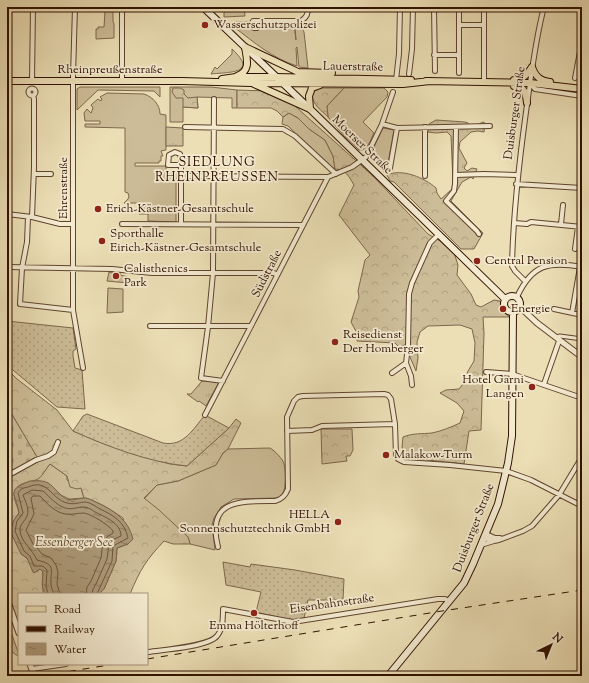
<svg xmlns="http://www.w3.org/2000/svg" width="589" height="683" font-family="'Sorts Mill Goudy',serif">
  <defs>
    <pattern id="forest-crowns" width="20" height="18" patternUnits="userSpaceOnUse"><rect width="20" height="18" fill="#ccbc97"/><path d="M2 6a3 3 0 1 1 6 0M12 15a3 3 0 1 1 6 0" fill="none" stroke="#b0a180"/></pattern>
    <pattern id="cemetery-stones" width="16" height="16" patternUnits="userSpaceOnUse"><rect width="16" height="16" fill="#ccbc97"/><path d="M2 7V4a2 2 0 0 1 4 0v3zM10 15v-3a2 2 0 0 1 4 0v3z" fill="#b0a180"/></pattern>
    <pattern id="park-tufts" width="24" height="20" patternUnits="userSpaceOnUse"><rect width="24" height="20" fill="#ccbc97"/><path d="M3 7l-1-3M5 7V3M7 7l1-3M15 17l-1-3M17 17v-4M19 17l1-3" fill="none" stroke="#b0a180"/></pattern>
    <pattern id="garden-dots" width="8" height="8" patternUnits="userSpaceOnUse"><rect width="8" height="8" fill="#ccbc97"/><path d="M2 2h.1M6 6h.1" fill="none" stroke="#b0a180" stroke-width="1.8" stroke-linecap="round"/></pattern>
    <pattern id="water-ripples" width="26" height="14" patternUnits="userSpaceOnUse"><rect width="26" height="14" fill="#ac9978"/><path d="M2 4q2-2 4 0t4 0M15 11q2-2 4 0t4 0" fill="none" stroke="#8c7b60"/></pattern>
  </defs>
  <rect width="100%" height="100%" fill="#ecdfb6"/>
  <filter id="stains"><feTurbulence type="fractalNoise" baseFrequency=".005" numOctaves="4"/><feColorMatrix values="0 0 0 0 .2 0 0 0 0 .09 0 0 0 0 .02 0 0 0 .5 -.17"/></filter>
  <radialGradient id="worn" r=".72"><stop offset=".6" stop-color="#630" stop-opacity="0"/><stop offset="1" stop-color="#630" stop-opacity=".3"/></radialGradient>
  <path fill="#ccbc97" stroke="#7e664c" d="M224,7H244L245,16L224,17Z
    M105,11H113V22L114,23V38L96,39V29H98V27H104Z
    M236,22H251L250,26L254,30L257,29L261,23L294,25L296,40L295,27L301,26L304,32L308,68L299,67L297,47L296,48L297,66C272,58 255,43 234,27Z
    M232,49C259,74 229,72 211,74L215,67L217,69L232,54Z
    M80,87H160V97L154,91L98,90L77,110V89Z
    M170,87H211L237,90V108H232V98L197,97L198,108L183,107V122H170Z
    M344,88H384L388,92L387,97L363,122L374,133C370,140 368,151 359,150L344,136L328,117L327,106Z
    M107,93L144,94C153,97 160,105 160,114L166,115V150L161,151L163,156H161V161H159V163H135V166H166V171H179V175L176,179V222L148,221V214H139V203H124L128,199L129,197L128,193L125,192V128L85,127V124H100V121H85L84,113L87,109L91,113L93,108L91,105L98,99L101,101L102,99L100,97Z
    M289,113L298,118L309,129L325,140L333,156L335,169L331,167L288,126L282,124L283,117Z
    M383,128L394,130L387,169L390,174L387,175L375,163L370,155Z
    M118,270L120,271V275L128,277V283L107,281L109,272L117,274Z
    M108,288L123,289V312L107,313Z
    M270,448C275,451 283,459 284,464C286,470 286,488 283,493C282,496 279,497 276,498L234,499L221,507L214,518L212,525L215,550L190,544L188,537L144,499L157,485L178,481L216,465L223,453L228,449Z
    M50,464L67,476V480L81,488L84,498L69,499L61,495L48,483L39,481H30L39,478Z"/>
  <path fill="url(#forest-crowns)" stroke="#7e664c" d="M173,88H180L184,90V94L188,98L197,97L198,108L183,107V98H176L172,92Z
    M320,88H344L327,106L328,117C321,110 310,103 313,92Z
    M237,90L268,91L294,105L305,115L373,176L428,234L440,241L454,253L458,265L457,275L471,294L476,305L481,307L494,300L500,301L502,306L509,317H483L484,333L481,430L469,431L464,464L418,459L405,456L402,447L403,437C413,433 422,434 432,433C442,431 451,427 460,423L464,411L457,403L440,393L446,390L459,389L463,384L468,371L474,361L475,343L472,329L460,325L428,326L420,332L417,342L418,358L416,371L410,357V343L399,347L395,343L357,341L358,335L351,322L359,297L358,291L365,260L370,255L339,215L354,185C349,177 346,169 335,169L333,156L325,140L309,129L298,118L289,113L283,117L277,111L271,108H237Z
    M436,120L465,122L468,123L470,126H475L483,122L485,123L484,132L478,131L471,132L460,142L459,148L467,163L464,168L467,171L472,168L477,169L473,179L471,177L462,182L451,201L483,233L474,249H461L394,182L390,181L387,175C402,168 425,178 436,188L437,193L441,199L452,189L453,182L451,136L447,132L436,133L428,132L429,124Z
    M7,369L17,379L57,410L73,431L99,442L140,456L170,464L187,466L229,428L236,419L241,423L228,449L223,453L216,465L178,481L157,485L144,498L159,510L188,537L190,544H173L164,541C146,560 140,570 130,594H99L104,589L116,561L117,548L128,544L123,518C111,510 98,501 84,498L81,488L77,489L70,487L67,476L50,464C46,468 43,476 38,479C30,483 14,482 14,495C14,501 18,507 19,513L14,520L21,554L27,558L36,572L40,569L43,572V594H19V622L9,618L7,620L19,655H16L10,650L7,645V513L8,512L7,507V479L39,461L7,406Z
    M321,429H352L353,450L350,456H346L347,461L322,464Z"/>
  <path fill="url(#cemetery-stones)" stroke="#7e664c" d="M7,406L37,457L7,474Z"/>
  <path fill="url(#park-tufts)" stroke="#7e664c" d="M166,127L183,128V146H166Z
    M202,381L219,382L206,406L199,401L198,402L187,394H191Z"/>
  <path fill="url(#garden-dots)" stroke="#7e664c" d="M7,321L73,328L76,349L73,351V356L75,368L82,370L85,409L57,407L7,365Z
    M87,414L163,443C184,447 193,429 205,415L229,428L187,466C148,462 109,447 73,431L83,416Z
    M223,562L250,567L251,564L295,570L344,579L343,600H308L304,618L293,621L256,612L261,592L226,585Z"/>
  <path fill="url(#water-ripples)" stroke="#7a6348" d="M30,481C36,481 43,480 48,483C55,487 59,496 67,499C73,501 79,498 86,498C91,499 95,502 100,504C116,512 128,520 133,539L128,544L117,548L116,561L104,589L99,594H46C40,587 43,580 43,572L40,569L34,573L33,572L27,558L21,554L10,531L14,520L19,513C16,493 5,491 30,481Z"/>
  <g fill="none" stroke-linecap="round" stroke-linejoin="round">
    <path stroke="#6e553c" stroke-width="1" d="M48,594L46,586L47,570L43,566H34L30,556L24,551L15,531L17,521L23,513L18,493C20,489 23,488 28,487C48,478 51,499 67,503C74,505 80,502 86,502C91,503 95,506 100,509C113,515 125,522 128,538L113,546L112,561L97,594
      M54,594C53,591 51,588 51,584C50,569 57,565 37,560C33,550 20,541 20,530C20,524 25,521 27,516C30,509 25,501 23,495L32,490L43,491C50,497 56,505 65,508C72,510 77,507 84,507C88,507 92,510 95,512C105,517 121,523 121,536L112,540L109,544L107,559L96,584L93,589L92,594
      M60,594L57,584L58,572L56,565L51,558L42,554L38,549L33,544L26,530L34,514L31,498L33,496H40C47,504 55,512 65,514C72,515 78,513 84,513C91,514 109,525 113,531V533L107,537L103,542L101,558L91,581L87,587L86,594"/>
    <g stroke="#5f442e" stroke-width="5">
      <path id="pedestrian" d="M556,337L560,336L582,339"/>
    </g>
    <g stroke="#5f442e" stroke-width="6">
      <path id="minor" d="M75,7L73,76V310L83,368
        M434,7L435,71
        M261,21L257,28H254L251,25L253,21H301C307,17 308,14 308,7
        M459,25H484
        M434,55H459
        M459,73V7
        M409,74L412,49L413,7
        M575,78L582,41
        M122,80V7
        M396,80L399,54L400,7
        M32,81L33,7
        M484,82V7
        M530,83L535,89L582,96
        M28.5 92a3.5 3.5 0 1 1 7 0a3.5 3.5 0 1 1-7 0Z
        M214,99L213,273L208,327L201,378L223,381
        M382,124L397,128L490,126
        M185,127L283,129L295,136L336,174
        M425,127V176
        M456,127L455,184L454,191L446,201L477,231L479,234
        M181,165H168L169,155L175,152L180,154L181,158V224
        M390,168L397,128
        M34,174H51
        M456,175L484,174L517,175
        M188,176L328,177
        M516,184L582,188
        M7,214L32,217L60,224H73
        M28,217L27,242L22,268L20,304L73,310
        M32,217L34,167V99L33,96
        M514,223L527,224L531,222L582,227
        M122,224L303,225
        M561,224L563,205
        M7,225V214
        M575,249L578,227
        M7,267L112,269L152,273H274L277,275
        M525,281L515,271L512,266C513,213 519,163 526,112C531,77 535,41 544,7
        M517,297C532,264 549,261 582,267
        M554,309L582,315
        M572,313L580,267
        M150,326H251
        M406,363L411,376L412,385
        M486,372L512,374L582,398
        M392,373L406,363L408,346L409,294L412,283L430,243L439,234
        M544,384L559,341
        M205,415L328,177L352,167L366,157L382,124L393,92
        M287,431L312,430L322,426L395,424
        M7,476L36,460L48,456L54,452L58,442
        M486,534L495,538H500
        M484,538L494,541L499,540L523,531L532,526L559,495L582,457
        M481,545L494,541
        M218,547C206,499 240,501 275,501C282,499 285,496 288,489L287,417L294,401L298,397L303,396L384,394L388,395L391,399L395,424L396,456L398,459L404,462L450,465L506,471L531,480L582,506
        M147,652C162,650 208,647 217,636C223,629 223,618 223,609L293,622L438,599H445L449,601
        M32,669L66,664"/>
    </g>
    <g stroke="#5f442e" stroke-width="7">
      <path id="tertiary" d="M520,307L537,323L582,357
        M7,599L19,633
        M30,664L34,676"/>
    </g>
    <g stroke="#301100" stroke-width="8">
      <path id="secondary" d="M203,7L310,109L505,299
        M504 304a8 8 0 1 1 16 0a8 8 0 1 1-16 0Z
        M388,676L464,583L473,564L498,504L508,463L512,436L513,313"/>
    </g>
    <g stroke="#301100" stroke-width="8">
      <path id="primary" d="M245,47L298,72L332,73
        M532,67C535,76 540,81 550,82
        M237,76C251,71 247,59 245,47
        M222,79L236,77H276L411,80
        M514,80C523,80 528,74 532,67
        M7,81H182L251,83L403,84L430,81
        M426,81L530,83L582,89
        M254,84L310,109
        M514,86C525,86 526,94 527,103
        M310,109L309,96L312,88L320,85"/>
    </g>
    <use href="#pedestrian" stroke="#f3ead0" stroke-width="3"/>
    <use href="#minor" stroke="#f3ead0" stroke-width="4"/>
    <use href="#tertiary" stroke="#f3ead0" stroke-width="5"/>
    <use href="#secondary" stroke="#f3ead0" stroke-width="6"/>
    <use href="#primary" stroke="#ecdfb6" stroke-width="6"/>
    <path stroke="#301100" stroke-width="1" stroke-dasharray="7 7" stroke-linecap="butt" d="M147,659L442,611L582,590
      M41,676L115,664"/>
  </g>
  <g fill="#8f2418" stroke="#f3ead0" stroke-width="1.5">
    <circle cx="205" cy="25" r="4"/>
    <circle cx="98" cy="209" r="4"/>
    <circle cx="102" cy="241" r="4"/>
    <circle cx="477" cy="261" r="4"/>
    <circle cx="116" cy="276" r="4"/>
    <circle cx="503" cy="309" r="4"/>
    <circle cx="335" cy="342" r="4"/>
    <circle cx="532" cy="387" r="4"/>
    <circle cx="386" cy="455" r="4"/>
    <circle cx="338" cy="522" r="4"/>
    <circle cx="254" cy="613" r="4"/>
  </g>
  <g text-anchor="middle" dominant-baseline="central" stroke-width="3.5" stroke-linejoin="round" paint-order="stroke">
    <g font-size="12" fill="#301100" stroke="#f3ead0" text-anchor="start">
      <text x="213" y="25">Wasserschutzpolizei</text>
      <text x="106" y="209">Erich-Kästner-Gesamtschule</text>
      <text x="110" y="234">Sporthalle<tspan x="110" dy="14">Eirich-Kästner-Gesamtschule</tspan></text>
      <text x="485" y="261">Central Pension</text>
      <text x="124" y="269">Calisthenics<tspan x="124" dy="14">Park</tspan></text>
      <text x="511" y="309">Energie</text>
      <text x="343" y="335">Reisedienst<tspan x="343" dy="14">Der Homberger</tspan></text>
      <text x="524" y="380" text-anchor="end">Hotel Garni<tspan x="524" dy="14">Langen</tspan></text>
      <text x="394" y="455">Malakow-Turm</text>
      <text x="330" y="515" text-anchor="end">HELLA<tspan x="330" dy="14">Sonnenschutztechnik GmbH</tspan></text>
      <text x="254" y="626" text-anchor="middle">Emma Hölterhoff</text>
    </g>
    <g font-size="12" fill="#301100" stroke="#f3ead0">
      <text transform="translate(353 67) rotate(1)">Lauerstraße</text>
      <text x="110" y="70">Rheinpreußenstraße</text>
      <text transform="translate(515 113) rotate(-82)">Duisburger Straße</text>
      <text transform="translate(362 145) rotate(44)">Moerser Straße</text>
      <text transform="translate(64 188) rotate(-90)">Ehrenstraße</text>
      <text transform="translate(267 274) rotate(-63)">Südstraße</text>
      <text transform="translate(474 528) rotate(-69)">Duisburger Straße</text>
      <text transform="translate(332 604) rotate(-8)">Eisenbahnstraße</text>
    </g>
    <g font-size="13" letter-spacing="1" fill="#301100" stroke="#f3ead0">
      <text x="217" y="163">SIEDLUNG<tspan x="217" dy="15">RHEINPREUSSEN</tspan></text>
    </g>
    <g font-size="13" font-style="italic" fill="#624730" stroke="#f3ead0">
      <text x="74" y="543">Essenberger See</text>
    </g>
  </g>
  <rect width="589" height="683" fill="none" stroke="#ecdfb6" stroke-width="24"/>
  <rect x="8" y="8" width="573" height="667" fill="none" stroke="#301100" stroke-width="2"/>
  <rect x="12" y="12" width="565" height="659" fill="none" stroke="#301100"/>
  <rect x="18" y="593" width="130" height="72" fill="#f3ead0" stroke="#a5937d"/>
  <rect x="26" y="606" width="20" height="6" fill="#ecdfb6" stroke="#a5937d"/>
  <text x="54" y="613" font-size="12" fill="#301100">Road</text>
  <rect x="26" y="626" width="20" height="6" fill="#301100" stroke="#a5937d"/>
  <text x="54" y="633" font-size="12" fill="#301100">Railway</text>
  <rect x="26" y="643" width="20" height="12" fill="url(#water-ripples)" stroke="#a5937d"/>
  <text x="54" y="653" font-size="12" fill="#301100">Water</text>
  <g transform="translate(551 645) rotate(43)" stroke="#f3ead0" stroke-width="3" paint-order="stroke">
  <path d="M0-3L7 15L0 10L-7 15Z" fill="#301100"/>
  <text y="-6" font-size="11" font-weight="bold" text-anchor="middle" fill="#301100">N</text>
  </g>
  <rect width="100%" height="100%" filter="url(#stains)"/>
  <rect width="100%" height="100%" fill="url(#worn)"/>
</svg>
